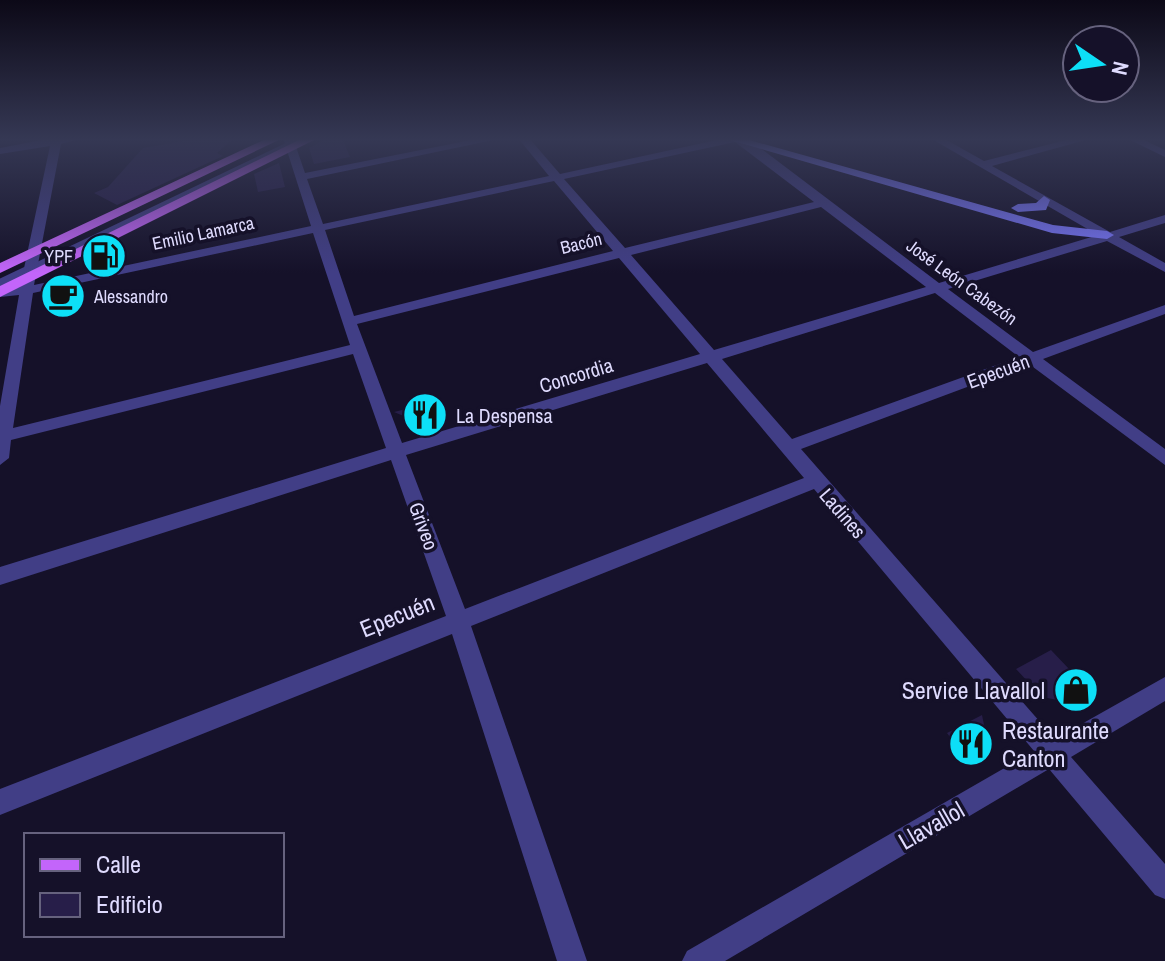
<svg xmlns="http://www.w3.org/2000/svg" width="1165" height="961" font-family="'Archivo Narrow',sans-serif">
  <rect width="100%" height="100%" fill="#151129"/>
  <path fill="#271e49" d="M201,138H234L217,153L223,156L117,205L94,193L108,187L143,148Z
    M329,138H342L350,157L314,164L309,148Z
    M279,163L285,187L258,192L254,174Z
    M437,401L444,420L425,425L394,412Z
    M1051,650L1089,690L1068,702L1042,697L1016,669Z
    M982,715L990,754L970,765L947,733Z"/>
  <g fill="none" stroke-linecap="round" stroke-linejoin="round">
    <path stroke="#413e86" stroke-width="6" d="M23,272L297,141"/>
    <path stroke="#413e86" stroke-width="8" d="M0,283L27,270"/>
    <path fill="#413e86" fill-rule="evenodd" d="M52,138H83L61,144L34,285L311,226L283,138H293L305,173L481,138H503L307,179L323,224L549,176L518,138H529L560,174L726,138H747L939,283L1098,235L930,138H943L984,161L1074,138H1093L992,166L1110,232L1165,215V223L1119,237L1165,263V272L1107,241L948,289L1033,352L1165,305V314L1043,359L1165,449V465L1029,364L801,449L1055,739L1165,677V701L1071,757L1165,864V899L1155,895L1049,769L725,961H682L687,951L1034,751L814,489L471,626L587,961H557L452,634L0,815V789L446,616L391,460L0,585V567L386,448L353,354L11,440L9,458L0,465V406L19,295L0,297V289L20,287L50,146L0,154V148ZM735,142L814,202L625,248L564,179ZM554,181L613,251L354,316L325,230ZM821,207L926,287L714,350L631,255ZM313,233L350,345L13,428L33,293ZM619,258L700,354L402,443L357,324ZM935,293L1019,357L792,439L722,359ZM707,363L804,478L465,609L406,455Z
      M1126,138H1140L1165,150V157Z"/>
    <path fill="#7875fa" fill-rule="evenodd" d="M723,138H742L1053,225L1107,231L1114,235L1107,239L1052,233Z
      M1044,196L1050,200L1046,210L1018,212L1011,208L1018,204L1036,203Z"/>
    <path fill="#c365fa" fill-rule="evenodd" d="M268,138H283L0,273V263Z
      M303,138H318L0,297V286Z"/>
  </g>
  <linearGradient id="sky" x2="0" y2="1"><stop stop-color="#0c0917"/><stop offset="0.51" stop-color="#353854"/><stop offset="1" stop-color="#353854" stop-opacity="0"/></linearGradient>
  <rect width="1165" height="273" fill="url(#sky)"/>
  <defs>
    <g id="fuel-disc" transform="scale(2.3)"><circle r="9.5" fill="#0ddff7" stroke="#151129"/><path d="M-5.5-6h7V0h2V4h1.3V-2.5L3-4.5l.8-.8L6-3V5H2.5V1h-1V6h-7ZM-4.2-4.7v3.2H.2V-4.7Z" fill="#111"/></g>
    <g id="cafe-disc" transform="scale(2.3)"><circle r="9.5" fill="#0ddff7" stroke="#151129"/><path d="M-5.5-4.5H6V0H3Q3 3.5 0 3.5H-2.5Q-5.5 3.5-5.5 0ZM3-3.2v2h1.7v-2ZM-6 4.5H4V6H-6Z" fill="#111"/></g>
    <g id="restaurant-disc" transform="scale(2.3)"><circle r="9.5" fill="#0ddff7" stroke="#151129"/><path d="M-5-6h1v4h1v-4h1v4h1v-4h1v5L-1.5 .5V6h-2V.5L-5-1ZM5-6V6H3V1.5H1.5Q1.5-4 5-6Z" fill="#111"/></g>
    <g id="shop-disc" transform="scale(2.3)"><circle r="9.5" fill="#0ddff7" stroke="#151129"/><path d="M-5-2.5h2.3a2.7 3.5 0 0 1 5.4 0H5L5.5 6h-11ZM-1.5-2.5h3a1.5 2.3 0 0 0-3 0Z" fill="#111"/></g>
  </defs>
  <g fill-rule="evenodd">
    <use href="#fuel-disc" x="104" y="256"/>
    <use href="#cafe-disc" x="63" y="296"/>
    <use href="#restaurant-disc" x="425" y="415"/>
    <use href="#shop-disc" x="1076" y="690"/>
    <use href="#restaurant-disc" x="971" y="744"/>
  </g>
  <g text-anchor="middle" dominant-baseline="central" stroke-width="7" stroke-linejoin="round" paint-order="stroke">
    <g font-size="18" fill="#dfdbfe" stroke="#151129">
      <text transform="translate(203 233) rotate(-12)">Emilio Lamarca</text>
      <text transform="translate(581 243) rotate(-14)">Bacón</text>
      <text transform="translate(962 282) rotate(36)">José León Cabezón</text>
    </g>
    <g font-size="18" fill="#dfdbfe" stroke="#151129" text-anchor="end">
      <text x="73" y="256">YPF</text>
      <text x="94" y="296" text-anchor="start">Alessandro</text>
    </g>
    <g font-size="20" fill="#dfdbfe" stroke="#151129">
      <text transform="translate(998 371) rotate(-20)">Epecuén</text>
      <text transform="translate(576 375) rotate(-17)">Concordia</text>
      <text transform="translate(843 513) rotate(49)">Ladines</text>
      <text transform="translate(424 526) rotate(70)">Griveo</text>
    </g>
    <g font-size="20" fill="#dfdbfe" stroke="#151129" text-anchor="start">
      <text x="456" y="415">La Despensa</text>
    </g>
    <g font-size="24" fill="#dfdbfe" stroke="#151129">
      <text transform="translate(397 615) rotate(-22)">Epecuén</text>
      <text transform="translate(931 825) rotate(-30)">Llavallol</text>
    </g>
    <g font-size="24" fill="#dfdbfe" stroke="#151129" text-anchor="end">
      <text x="1045" y="690">Service Llavallol</text>
      <text x="1002" y="730" text-anchor="start">Restaurante<tspan x="1002" dy="28">Canton</tspan></text>
    </g>
  </g>
  <rect x="24" y="833" width="260" height="104" fill="#151129" stroke="#66627e" stroke-width="2"/>
  <rect x="40" y="859" width="40" height="12" fill="#c365fa" stroke="#66627e" stroke-width="2"/>
  <text x="96" y="873" font-size="24" fill="#dfdbfe">Calle</text>
  <rect x="40" y="893" width="40" height="24" fill="#271e49" stroke="#66627e" stroke-width="2"/>
  <text x="96" y="913" font-size="24" fill="#dfdbfe">Edificio</text>
  <g transform="translate(1101 64) rotate(103)"><circle r="38" fill="#151129" stroke="#66627e" stroke-width="2"/>
  <path d="M0-6L14 30L0 20L-14 30Z" fill="#0ddff7"/>
  <text y="-12" font-size="22" font-weight="bold" text-anchor="middle" fill="#dfdbfe">N</text>
  </g>
</svg>
